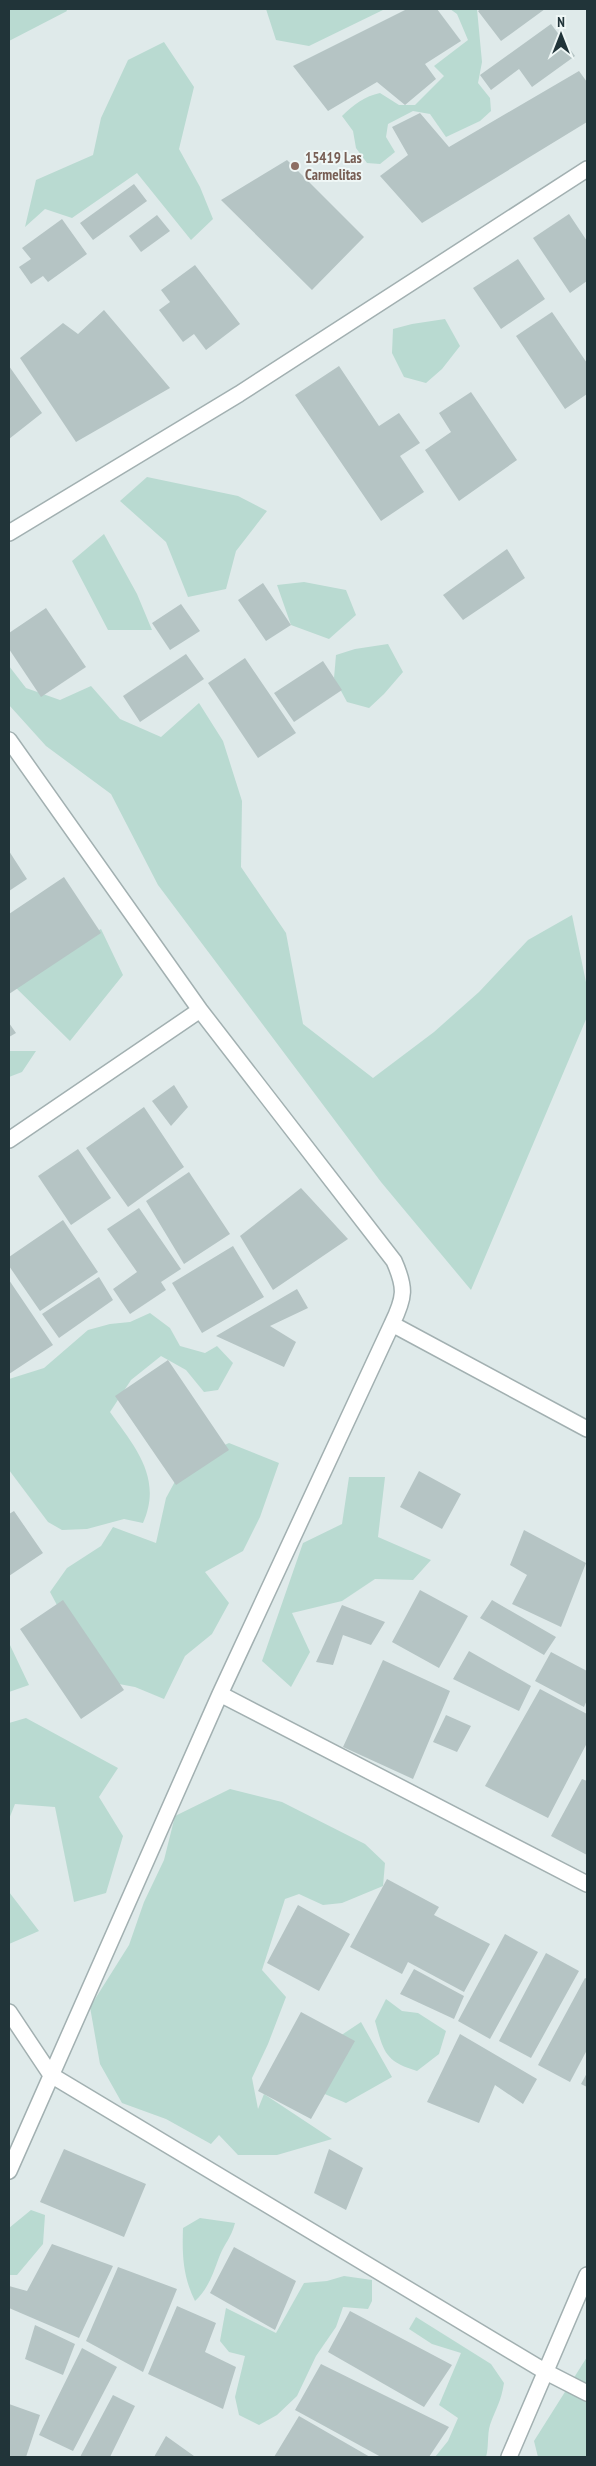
<svg xmlns="http://www.w3.org/2000/svg" width="596" height="2466" font-family="'PT Sans Narrow',sans-serif">
  <rect width="100%" height="100%" fill="#dfeaea"/>
  <path fill="#b9dad1" d="M9,9H66L67,11L9,41Z
    M266,9H385L309,46L276,40Z
    M450,9H477L482,62L478,83L490,98L491,111L480,121L446,137L430,114L413,111L388,124L386,137L395,152L380,164L367,163L356,148L353,131L342,116C353,105 365,96 380,93L399,105H415L444,76L434,66L468,40L457,14Z
    M164,42L194,87L179,149L200,187L213,219L191,240L137,173L72,218L45,209L25,227L36,180L93,155L101,118L128,60Z
    M445,319L460,346L442,369L426,383L404,377L392,353L393,329L412,324Z
    M147,477L238,496L267,511L236,551L226,589L188,597L166,542L120,501Z
    M104,534L137,594L152,630H108L72,561Z
    M304,582L346,590L356,615L329,639L291,625L277,585Z
    M388,644L403,672L384,694L369,708L347,702L334,678L336,655L355,649Z
    M9,666L26,688L60,700L91,686L120,719L161,737L199,703L223,741L242,801L241,867L286,933L303,1024L373,1078L434,1032L479,992L528,940L572,915L587,987V1017L471,1290L381,1182L158,885L111,794L46,746L9,705Z
    M101,929L123,975L70,1041L9,981Z
    M9,1051H36L22,1072L9,1077Z
    M150,1313L170,1328L180,1346L205,1353L217,1346L233,1363L218,1390L204,1392L186,1370L161,1356L131,1380L110,1412C135,1447 163,1478 143,1523L124,1519L87,1529L62,1530L48,1522L9,1470V1379L44,1368L88,1330L110,1324L130,1322Z
    M229,1443L279,1463L260,1517L243,1551L205,1572L229,1603L212,1634L185,1656L164,1699L135,1687L108,1682L65,1620L50,1592L67,1568L101,1546L113,1527L156,1543L166,1498L185,1463Z
    M349,1477H385L378,1537L431,1560L413,1580L375,1579L342,1601L292,1613L310,1652L291,1687L262,1661L303,1543L342,1524Z
    M9,1643L29,1685L9,1692Z
    M26,1718L118,1768L99,1797L123,1836L106,1893L74,1902L55,1807L15,1804L9,1819V1723Z
    M230,1789L282,1802L365,1844L385,1863L383,1886L342,1903L323,1905L299,1894L285,1899L262,1970L286,1997L268,2044L252,2078L258,2109L264,2094L332,2139L277,2155H238L219,2135L211,2144L166,2119L122,2103L100,2064L90,2007L129,1945L144,1902L164,1860L175,1816Z
    M9,1892L39,1931L9,1944Z
    M386,1999L402,2011L418,2013L446,2031L439,2054L417,2071C385,2061 384,2053 375,2021Z
    M361,2022L392,2077L346,2103L301,2084L325,2046Z
    M31,2210L45,2215L43,2244L17,2275H9V2228Z
    M200,2218L235,2223C231,2238 225,2243 220,2255C213,2273 209,2288 195,2301C183,2277 182,2255 183,2228Z
    M344,2276L372,2280V2301L368,2309L343,2307L336,2327L316,2356L297,2396L277,2415L259,2425L239,2415L235,2397L245,2356L229,2352L220,2341L226,2308L276,2333L304,2283L327,2281Z
    M416,2317L491,2364L504,2383C501,2402 496,2408 490,2425C487,2435 489,2447 486,2457H435L448,2441L458,2418L439,2405L461,2353L432,2344L409,2329Z
    M587,2357V2457H538L534,2441Z"/>
  <path fill="#b5c4c4" d="M407,9H437L461,41L425,64L436,79L405,105L377,82L328,111L293,66Z
    M481,9H545L501,41L478,11Z
    M551,24L575,56L532,87L519,69L491,90L480,75Z
    M579,71L587,82V122L422,223L380,176L408,155L392,127L420,113L449,147Z
    M287,160L364,237L312,290L221,200Z
    M134,184L147,201L93,240L80,223Z
    M569,214L587,241V281L570,293L533,238Z
    M157,215L170,231L141,252L129,236Z
    M62,219L87,254L48,282L43,276L31,284L19,267L31,259L22,248Z
    M518,259L545,299L501,329L473,288Z
    M195,265L240,324L206,350L194,334L183,342L159,310L170,302L161,290Z
    M104,310L170,388L76,442L20,358L63,323L78,334Z
    M552,312L587,363V394L565,409L516,336Z
    M9,366L42,413L9,439Z
    M339,366L379,426L399,413L420,443L400,456L424,492L381,521L295,395Z
    M471,392L517,460L459,501L425,450L451,432L439,413Z
    M507,549L525,578L463,620L443,595Z
    M263,583L291,625L266,641L238,600Z
    M181,604L200,631L170,650L152,623Z
    M46,608L86,667L41,697L9,649V633Z
    M186,654L204,679L140,722L123,696Z
    M245,658L296,733L258,758L208,683Z
    M323,661L342,690L294,722L274,693Z
    M9,851L27,879L9,891Z
    M64,877L101,933L9,994V914Z
    M9,1023L16,1033L9,1037Z
    M174,1085L188,1107L171,1126L152,1101Z
    M144,1107L184,1167L128,1207L86,1148Z
    M78,1149L111,1198L71,1225L38,1176Z
    M189,1172L230,1234L184,1264L146,1201Z
    M301,1188L348,1239L273,1290L240,1236Z
    M139,1208L181,1269L161,1282L166,1290L130,1314L113,1289L137,1272L107,1229Z
    M63,1220L98,1272L40,1311L9,1266V1257Z
    M233,1246L264,1297L202,1333L172,1283Z
    M99,1277L113,1300L59,1338L42,1314Z
    M9,1280L53,1345L9,1374Z
    M297,1289L308,1308L270,1326L296,1342L284,1367L216,1336Z
    M168,1360L229,1450L176,1485L115,1396Z
    M419,1471L461,1494L442,1529L400,1507Z
    M14,1511L43,1553L9,1576V1514Z
    M524,1530L586,1563L561,1627L512,1604L527,1575L510,1565Z
    M420,1590L468,1616L439,1668L392,1642Z
    M63,1600L124,1690L81,1719L20,1629Z
    M492,1600L556,1637L544,1655L480,1618Z
    M342,1605L385,1622L371,1645L343,1635L333,1665L316,1662Z
    M469,1651L531,1686L519,1711L453,1679Z
    M551,1652L587,1671V1700L584,1707L535,1681Z
    M383,1660L450,1691L413,1779L343,1747Z
    M540,1689L587,1714V1743L548,1818L485,1786Z
    M446,1715L471,1726L457,1752L433,1742Z
    M582,1779L587,1781V1855L551,1836Z
    M387,1879L439,1907L434,1915L490,1944L464,1992L408,1962L402,1974L350,1947Z
    M298,1905L350,1934L319,1991L267,1963Z
    M505,1934L538,1952L490,2039L458,2021Z
    M546,1953L579,1971L531,2058L499,2041Z
    M414,1969L464,1996L454,2019L400,1994Z
    M585,1978L587,1979V2050L570,2082L538,2065Z
    M301,2012L355,2041L311,2119L258,2091Z
    M460,2034L537,2079L523,2104L495,2085L479,2123L427,2102Z
    M587,2073V2087L581,2084Z
    M64,2149L146,2184L124,2237L40,2202Z
    M329,2149L363,2168L346,2210L314,2193Z
    M52,2244L113,2266L79,2338L9,2308V2286L27,2291Z
    M234,2247L296,2281L275,2330L210,2293Z
    M118,2267L177,2289L143,2372L86,2341Z
    M177,2306L216,2323L205,2352L236,2367L223,2409L148,2374Z
    M350,2311L452,2365L424,2407L328,2352Z
    M35,2325L75,2344L63,2375L25,2359Z
    M82,2348L117,2367L73,2451L39,2435Z
    M321,2364L449,2427L429,2457H381L295,2410Z
    M113,2395L135,2406L110,2457H80Z
    M9,2404L40,2415L26,2457H9Z
    M299,2416L370,2457H274Z
    M166,2436L194,2456L193,2457H154Z"/>
  <g fill="none" stroke-linecap="round" stroke-linejoin="round">
    <g stroke="#a2b0b1" stroke-width="18">
      <path id="minor" d="M9,533L239,394L587,169
        M9,740L200,1010L394,1261C406,1288 405,1297 392,1324L587,1429
        M9,1140L200,1010
        M220,1694L587,1884
        M9,2012L51,2075L546,2372L587,2393
        M9,2171L220,1694L392,1324
        M509,2457L587,2275"/>
    </g>
    <use href="#minor" stroke="#fff" stroke-width="15"/>
  </g>
  <circle fill="#8d6e63" stroke="#eff7f6" stroke-width="2" cx="295" cy="166" r="5"/>
  <g text-anchor="middle" dominant-baseline="central" stroke-width="4" stroke-linejoin="round" paint-order="stroke">
    <g font-size="15" font-weight="bold" fill="#785e54" stroke="#eff7f6" text-anchor="start">
      <text x="305" y="157">15419 Las<tspan x="305" dy="17">Carmelitas</tspan></text>
    </g>
  </g>
  <rect width="596" height="2466" fill="none" stroke="#213439" stroke-width="20"/>
  <g transform="translate(561 35)" stroke="#eff7f6" stroke-width="4" paint-order="stroke">
  <path d="M0-4L9 19L0 12L-9 19Z" fill="#213439"/>
  <text y="-8" font-size="14" font-weight="bold" text-anchor="middle" fill="#213439">N</text>
  </g>
</svg>
